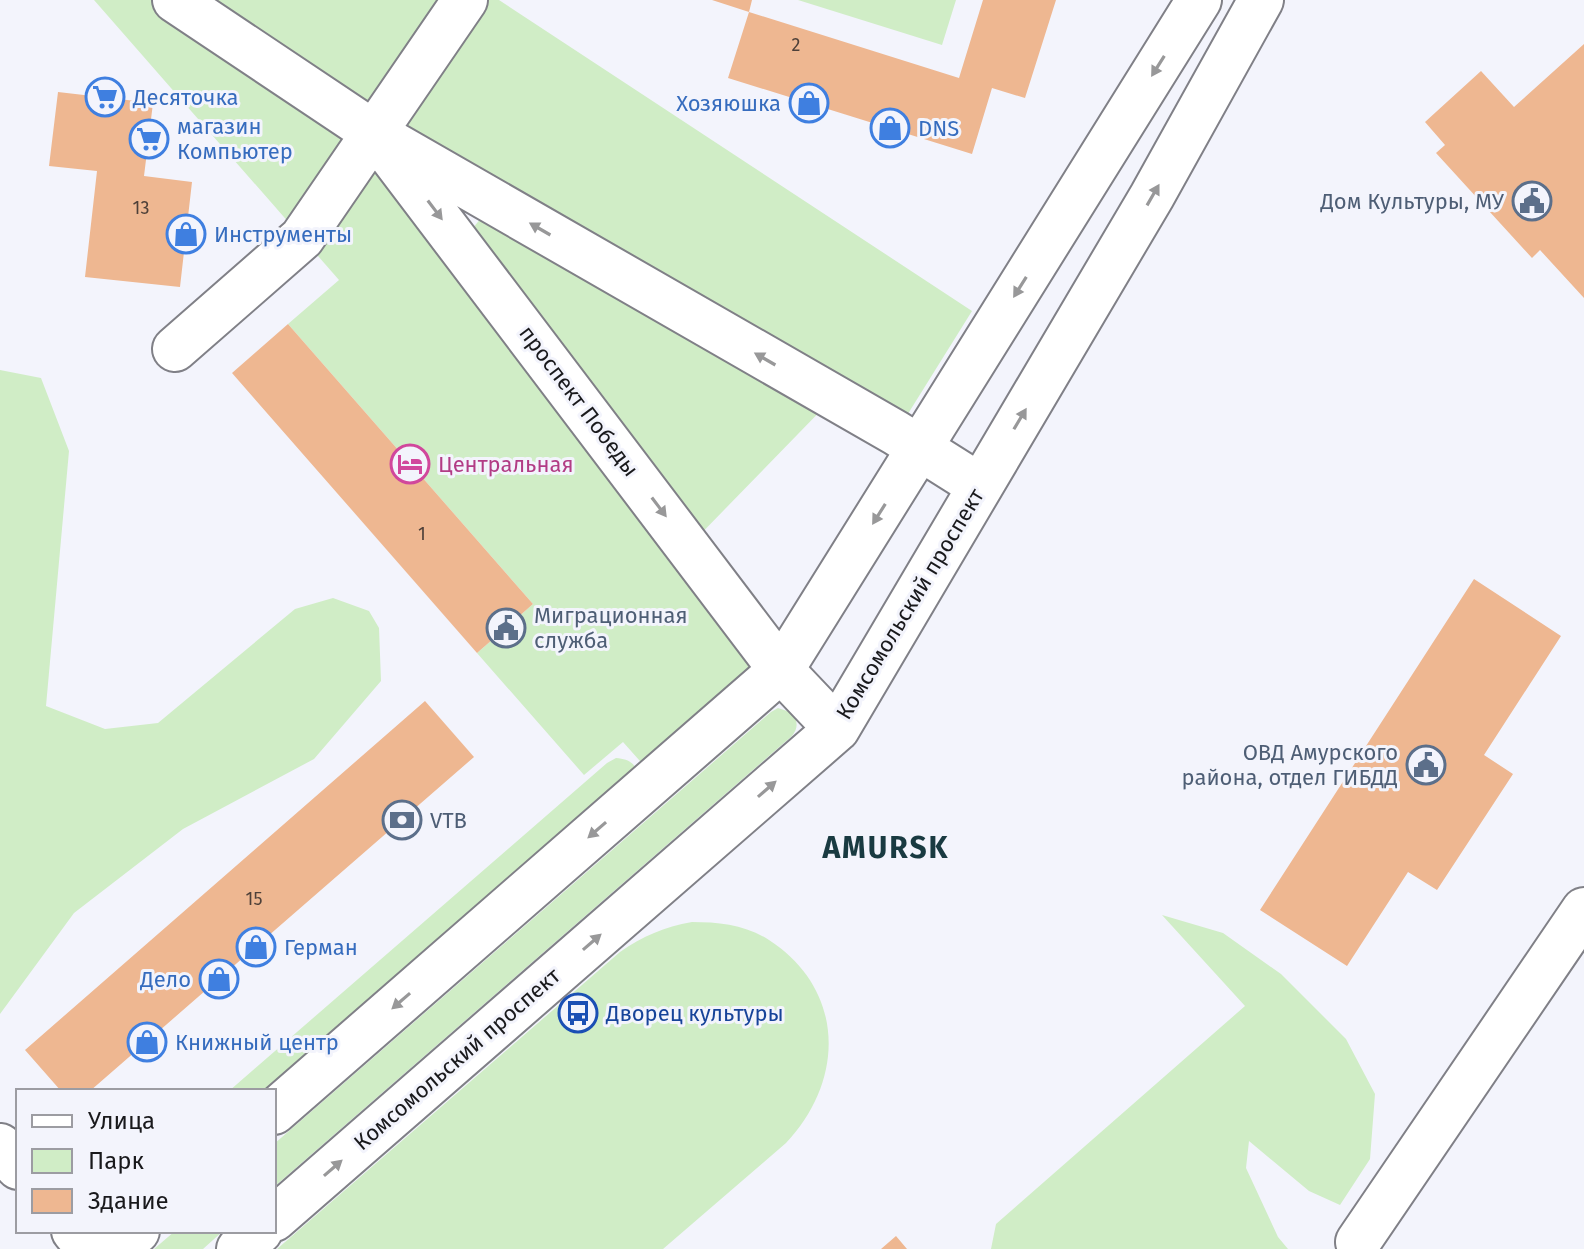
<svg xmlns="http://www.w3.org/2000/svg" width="1584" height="1249" font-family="'Fira Sans',sans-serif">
  <rect width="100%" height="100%" fill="#f3f4fc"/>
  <path fill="#d0edc6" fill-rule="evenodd" d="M94,0H499L972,311L896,433L833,398L689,546L781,670L656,779L623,742L584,775L477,653L533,604L288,324L339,280ZM419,189L493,203L461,243Z
    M798,0H956L942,45Z
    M0,370L41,378L69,451L46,706L105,729L158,723L295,609L333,598L369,611L379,628L381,681L314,759L183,829L74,913L0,1014Z
    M778,708L793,713C798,723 798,728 792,736L274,1187V1144L771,712Z
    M616,758C628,759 634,762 639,774L274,1091H229L607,763Z
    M1162,915L1223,933L1281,974L1346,1039L1375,1094L1370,1159L1340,1205L1309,1191L1249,1141L1246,1168L1278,1237L1288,1249H991L996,1224L1245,1006Z
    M692,922C719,922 746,925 769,940C846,990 845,1081 786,1143L663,1249H277L620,952C643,936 664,927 692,922Z
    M175,1231H223L203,1249H154Z"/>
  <path fill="#eeb791" d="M712,0H752L749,12Z
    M983,0H1056L1025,98L992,88L972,154L728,78L749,12L959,78Z
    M1584,44V298L1540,250L1532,258L1436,153L1445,145L1425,122L1481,71L1514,107Z
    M58,92L153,103L144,176L192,182L180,287L85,277L97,171L49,166Z
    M288,324L533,604L477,653L232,373Z
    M1474,579L1561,636L1484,755L1513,774L1437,890L1408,872L1347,966L1260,910Z
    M425,701L474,757L90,1091H61L25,1050Z
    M896,1236L907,1249H881Z"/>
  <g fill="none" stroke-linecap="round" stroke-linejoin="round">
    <g stroke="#808087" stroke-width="48">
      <path id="minor" d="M175,0L374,133L896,433L980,486
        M390,154L781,670L837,729
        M175,349L302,238L465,0
        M274,1112L781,670L1199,0
        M0,1146L18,1167
        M274,1219L837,729L1152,196L1261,0
        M74,1231L89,1249
        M1358,1242L1584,910
        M116,1249L137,1231
        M239,1249L260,1231"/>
    </g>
    <use href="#minor" stroke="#fff" stroke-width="44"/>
  </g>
  <defs><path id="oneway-solid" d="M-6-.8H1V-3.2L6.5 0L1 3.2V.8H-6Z" transform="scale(2)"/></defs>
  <g fill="#989899">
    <use href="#oneway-solid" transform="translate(1158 66) rotate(122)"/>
    <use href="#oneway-solid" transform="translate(1153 195) rotate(-60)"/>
    <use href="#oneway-solid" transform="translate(435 210) rotate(53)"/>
    <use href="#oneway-solid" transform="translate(540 229) rotate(-150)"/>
    <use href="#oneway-solid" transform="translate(1020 287) rotate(122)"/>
    <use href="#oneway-solid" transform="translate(765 359) rotate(-150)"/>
    <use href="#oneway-solid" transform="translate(1020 419) rotate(-59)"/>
    <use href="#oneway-solid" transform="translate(659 507) rotate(53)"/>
    <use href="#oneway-solid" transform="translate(879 514) rotate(122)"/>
    <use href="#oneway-solid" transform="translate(767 789) rotate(-41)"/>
    <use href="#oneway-solid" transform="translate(597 830) rotate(139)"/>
    <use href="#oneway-solid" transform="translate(592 942) rotate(-41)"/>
    <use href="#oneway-solid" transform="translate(401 1001) rotate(139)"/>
    <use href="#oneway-solid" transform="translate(333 1168) rotate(-41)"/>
  </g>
  <defs>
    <g id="supermarket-ring" transform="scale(2)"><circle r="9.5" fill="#f3f4fc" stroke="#3f7fe0" stroke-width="1.5"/><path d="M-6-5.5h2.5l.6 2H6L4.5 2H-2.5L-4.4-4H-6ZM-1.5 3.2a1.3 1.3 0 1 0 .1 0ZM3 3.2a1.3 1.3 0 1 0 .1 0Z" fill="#3f7fe0"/></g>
    <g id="shop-ring" transform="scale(2)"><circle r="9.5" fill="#f3f4fc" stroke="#3f7fe0" stroke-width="1.5"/><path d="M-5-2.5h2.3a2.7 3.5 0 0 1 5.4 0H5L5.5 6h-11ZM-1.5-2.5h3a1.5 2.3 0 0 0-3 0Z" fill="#3f7fe0"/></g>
    <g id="civic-ring" transform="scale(2)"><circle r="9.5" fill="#f3f4fc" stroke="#5c6f8a" stroke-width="1.5"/><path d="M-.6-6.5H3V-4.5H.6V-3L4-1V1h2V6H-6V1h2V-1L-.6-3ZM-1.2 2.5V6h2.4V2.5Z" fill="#5c6f8a"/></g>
    <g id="hotel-ring" transform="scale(2)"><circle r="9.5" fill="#f3f4fc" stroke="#d1479c" stroke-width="1.5"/><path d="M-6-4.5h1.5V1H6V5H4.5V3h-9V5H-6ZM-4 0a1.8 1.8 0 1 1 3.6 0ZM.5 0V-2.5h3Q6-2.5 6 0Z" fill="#d1479c"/></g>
    <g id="bank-ring" transform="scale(2)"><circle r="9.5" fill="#f3f4fc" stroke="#5c6f8a" stroke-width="1.5"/><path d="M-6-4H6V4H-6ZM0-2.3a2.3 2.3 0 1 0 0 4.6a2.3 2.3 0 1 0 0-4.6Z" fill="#5c6f8a"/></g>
    <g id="bus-ring" transform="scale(2)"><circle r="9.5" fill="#f3f4fc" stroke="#1a4fb4" stroke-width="1.5"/><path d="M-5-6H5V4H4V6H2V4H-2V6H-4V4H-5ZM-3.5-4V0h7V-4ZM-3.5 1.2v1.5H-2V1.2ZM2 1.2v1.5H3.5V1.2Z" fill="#1a4fb4"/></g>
  </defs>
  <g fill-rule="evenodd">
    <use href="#supermarket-ring" x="105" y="97"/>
    <use href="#shop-ring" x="809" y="103"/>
    <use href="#shop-ring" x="890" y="128"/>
    <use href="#supermarket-ring" x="149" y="139"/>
    <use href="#civic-ring" x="1532" y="201"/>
    <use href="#shop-ring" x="186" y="234"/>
    <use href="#hotel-ring" x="410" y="464"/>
    <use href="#civic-ring" x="506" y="628"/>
    <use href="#civic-ring" x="1426" y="765"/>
    <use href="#bank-ring" x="402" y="820"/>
    <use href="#shop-ring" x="256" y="947"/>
    <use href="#shop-ring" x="219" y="979"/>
    <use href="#bus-ring" x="578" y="1013"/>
    <use href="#shop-ring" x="147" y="1042"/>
  </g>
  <g text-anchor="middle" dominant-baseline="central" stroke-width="6" stroke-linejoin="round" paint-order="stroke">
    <g font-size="18" fill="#4e4039">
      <text x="796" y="45">2</text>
      <text x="141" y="208">13</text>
      <text x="422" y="534">1</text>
      <text x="254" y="899">15</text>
    </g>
    <g font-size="22" fill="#366cbe" stroke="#f3f4fc" text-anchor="start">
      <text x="133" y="97">Десяточка</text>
      <text x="781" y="103" text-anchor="end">Хозяюшка</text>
      <text x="177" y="126">магазин<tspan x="177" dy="25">Компьютер</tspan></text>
      <text x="918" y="128">DNS</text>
      <text x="214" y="234">Инструменты</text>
      <text x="284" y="947">Герман</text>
      <text x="191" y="979" text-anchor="end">Дело</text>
      <text x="175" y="1042">Книжный центр</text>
    </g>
    <g font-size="22" fill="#4e5e75" stroke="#f3f4fc" text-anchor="end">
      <text x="1504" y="201">Дом Культуры, МУ</text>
      <text x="534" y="615" text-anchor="start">Миграционная<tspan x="534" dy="25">служба</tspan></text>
      <text x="1398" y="752">ОВД Амурского<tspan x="1398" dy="25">района, отдел ГИБДД</tspan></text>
      <text x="430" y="820" text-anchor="start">VTB</text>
    </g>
    <g font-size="22" fill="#19191c" stroke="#f3f4fc">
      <text transform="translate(579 401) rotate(53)">проспект Победы</text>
      <text transform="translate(910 604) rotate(-59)">Комсомольский проспект</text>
      <text transform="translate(457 1059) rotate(-41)">Комсомольский проспект</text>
    </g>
    <g font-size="22" fill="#b23c85" stroke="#f3f4fc" text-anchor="start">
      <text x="438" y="464">Центральная</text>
    </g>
    <g font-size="22" fill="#164399" stroke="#f3f4fc" text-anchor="start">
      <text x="606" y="1013">Дворец культуры</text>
    </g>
    <g font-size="30" font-weight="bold" letter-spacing="2" fill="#193a41" stroke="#f3f4fc">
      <text x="886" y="848">AMURSK</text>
    </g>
  </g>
  <rect x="16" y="1089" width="260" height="144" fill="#f3f4fc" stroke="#9c9ca2" stroke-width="2"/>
  <rect x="32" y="1115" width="40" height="12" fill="#ffffff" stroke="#9c9ca2" stroke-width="2"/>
  <text x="88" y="1129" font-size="24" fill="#19191c">Улица</text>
  <rect x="32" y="1149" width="40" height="24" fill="#d0edc6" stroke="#9c9ca2" stroke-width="2"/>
  <text x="88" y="1169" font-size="24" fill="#19191c">Парк</text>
  <rect x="32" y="1189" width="40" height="24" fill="#eeb791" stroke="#9c9ca2" stroke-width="2"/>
  <text x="88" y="1209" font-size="24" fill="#19191c">Здание</text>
</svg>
